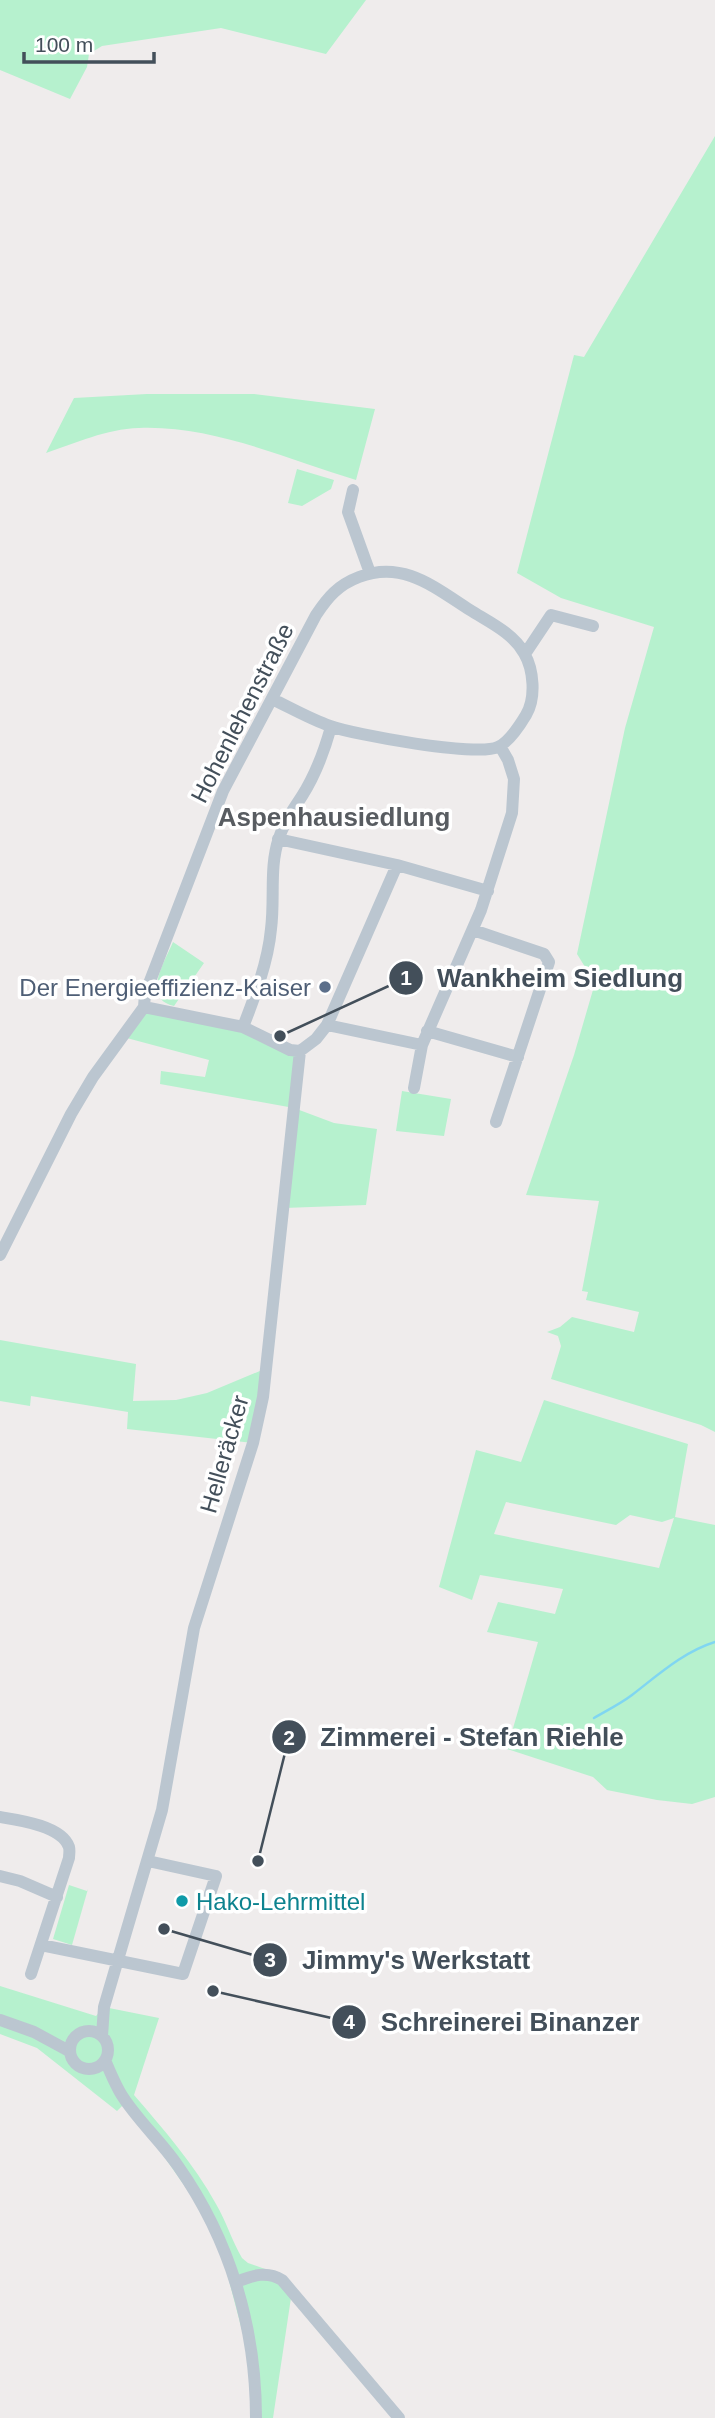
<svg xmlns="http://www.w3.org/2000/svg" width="715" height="2418" font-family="Arial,sans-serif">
  <rect width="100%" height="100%" fill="#efecec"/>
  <path fill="#b6f1ce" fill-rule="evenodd" d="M0,0H366L326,54L221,28L102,46L89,54L87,67L70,99L0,70Z
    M715,136V1432L701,1425L551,1379L561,1346L558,1336L547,1332L560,1327L572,1317L634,1332L639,1312L586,1300L588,1292L582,1291L599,1201L526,1195L574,1055L595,983L577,954L625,728L654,627L561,598L517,573L574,355L584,357Z
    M147,394H254L375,409L356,480C286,459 213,425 139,428C106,429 76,443 46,453L74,398Z
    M297,469L334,480L331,489L302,506L288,503Z
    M173,942L204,963L174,1006C141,999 165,961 173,942Z
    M144,1007L243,1027L300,1051L294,1108L334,1123L377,1129L366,1205L284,1208L294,1108L160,1084L161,1071L205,1077L209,1060L123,1037Z
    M402,1091L451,1099L444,1136L396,1131Z
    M0,1340L136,1364L133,1401L176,1400L207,1393L267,1368L253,1443L127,1429L128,1412L31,1396L30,1406L0,1401Z
    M544,1400L688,1444L675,1517L715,1525V1797L692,1804L657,1800L607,1790L593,1777L507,1749L538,1642L487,1632L498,1602L555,1614L563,1589L480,1575L472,1600L439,1587L476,1450L521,1462ZM506,1502L616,1525L630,1515L662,1522L674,1518L659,1568L494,1534Z
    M69,1885L87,1891L88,1889L72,1945L53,1939Z
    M0,1986L96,2016L104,2007L159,2018L134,2095C164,2130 194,2164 216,2204C226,2221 232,2241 242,2258L248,2263L265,2269L292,2291L273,2418H256L255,2380L216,2231L126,2102L117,2111L37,2048L0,2034Z"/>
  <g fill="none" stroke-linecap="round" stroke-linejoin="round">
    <path stroke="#80d6f1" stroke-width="2.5" d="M594,1718C606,1711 620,1704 632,1695C658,1675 683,1652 715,1642"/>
    <path stroke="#bbc6d0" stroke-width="12" d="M353,490L348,512L370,573
      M525,654L551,615L593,626
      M278,839L397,865L488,891
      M473,930L544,954L549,962L496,1122
      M144,1007L145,994L223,791L316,615C328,597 338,585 359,577C403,560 434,587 470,610C489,622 513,633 524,653C534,670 536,698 526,715C520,725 509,742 498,747C477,757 355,735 330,726C310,719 291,708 272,699
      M144,1007L243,1027L290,1050L300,1051L316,1039L327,1025L397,865
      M327,1025L422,1045
      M243,1027C255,996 268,962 271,929C275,898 269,867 279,838C284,822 293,810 302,796C316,774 324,752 331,727
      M427,1031L518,1057
      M414,1088L422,1045L481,910L512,813L514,779L508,760L500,746
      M0,1255L71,1114L93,1077L144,1007
      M0,1817C19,1820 62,1826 69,1847C70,1851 69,1855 69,1858L31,1974
      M0,1876L20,1881L57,1897
      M41,1945L183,1974L216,1876L148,1861
      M0,2020L34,2032L69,2051
      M70 2050a19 19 0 1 1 38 0a19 19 0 1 1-38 0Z
      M102,2036L104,2007L162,1810L194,1628L253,1443L263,1397L300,1051
      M105,2060C110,2072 115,2084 121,2094C137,2120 161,2141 178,2166C230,2240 256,2327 256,2418
      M236,2282C252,2276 266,2270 282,2280L399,2418"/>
  </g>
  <circle fill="#5c6f8a" stroke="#fff" stroke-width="2.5" cx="325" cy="987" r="7"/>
  <circle fill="#0f9aa8" stroke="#fff" stroke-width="2.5" cx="182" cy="1901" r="7"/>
  <g text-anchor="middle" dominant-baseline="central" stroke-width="7" stroke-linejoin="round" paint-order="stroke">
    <g font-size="24" fill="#434f5a" stroke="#fff">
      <text transform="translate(242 713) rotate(-63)">Hohenlehenstraße</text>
      <text transform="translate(224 1454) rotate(-74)">Helleräcker</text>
    </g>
    <g font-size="24" fill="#4e5e75" stroke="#fff" text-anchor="end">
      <text x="311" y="987">Der Energieeffizienz-Kaiser</text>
    </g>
    <g font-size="24" fill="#0d838f" stroke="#fff" text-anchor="start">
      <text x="196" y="1901">Hako-Lehrmittel</text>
    </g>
    <g font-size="26" font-weight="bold" fill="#585c61" stroke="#fff">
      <text x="334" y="817">Aspenhausiedlung</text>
    </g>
  </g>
  <path fill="none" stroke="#434f5a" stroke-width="2.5" d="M280 1036L406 978M258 1861L289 1737M164 1929L270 1960M213 1991L349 2022"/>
  <g fill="#434f5a" stroke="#fff" stroke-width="2.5">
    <circle cx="280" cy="1036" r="7"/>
    <circle cx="258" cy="1861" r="7"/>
    <circle cx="164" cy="1929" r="7"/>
    <circle cx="213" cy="1991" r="7"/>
    <circle cx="406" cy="978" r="18"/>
    <circle cx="289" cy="1737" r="18"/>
    <circle cx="270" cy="1960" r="18"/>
    <circle cx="349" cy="2022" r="18"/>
  </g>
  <g font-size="21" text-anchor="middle" font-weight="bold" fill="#fff">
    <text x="406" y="985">1</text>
    <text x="289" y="1745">2</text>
    <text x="270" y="1967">3</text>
    <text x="349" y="2029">4</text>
  </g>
  <g font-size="26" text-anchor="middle" font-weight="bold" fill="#434f5a" stroke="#fff" stroke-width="7" stroke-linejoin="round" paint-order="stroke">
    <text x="560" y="987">Wankheim Siedlung</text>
    <text x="472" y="1746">Zimmerei - Stefan Riehle</text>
    <text x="416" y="1969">Jimmy's Werkstatt</text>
    <text x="510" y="2031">Schreinerei Binanzer</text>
  </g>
  <path d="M24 52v10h130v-10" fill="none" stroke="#434f5a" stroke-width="3.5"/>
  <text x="35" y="52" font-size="21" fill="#434f5a" stroke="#ffffff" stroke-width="5" paint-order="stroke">100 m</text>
</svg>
